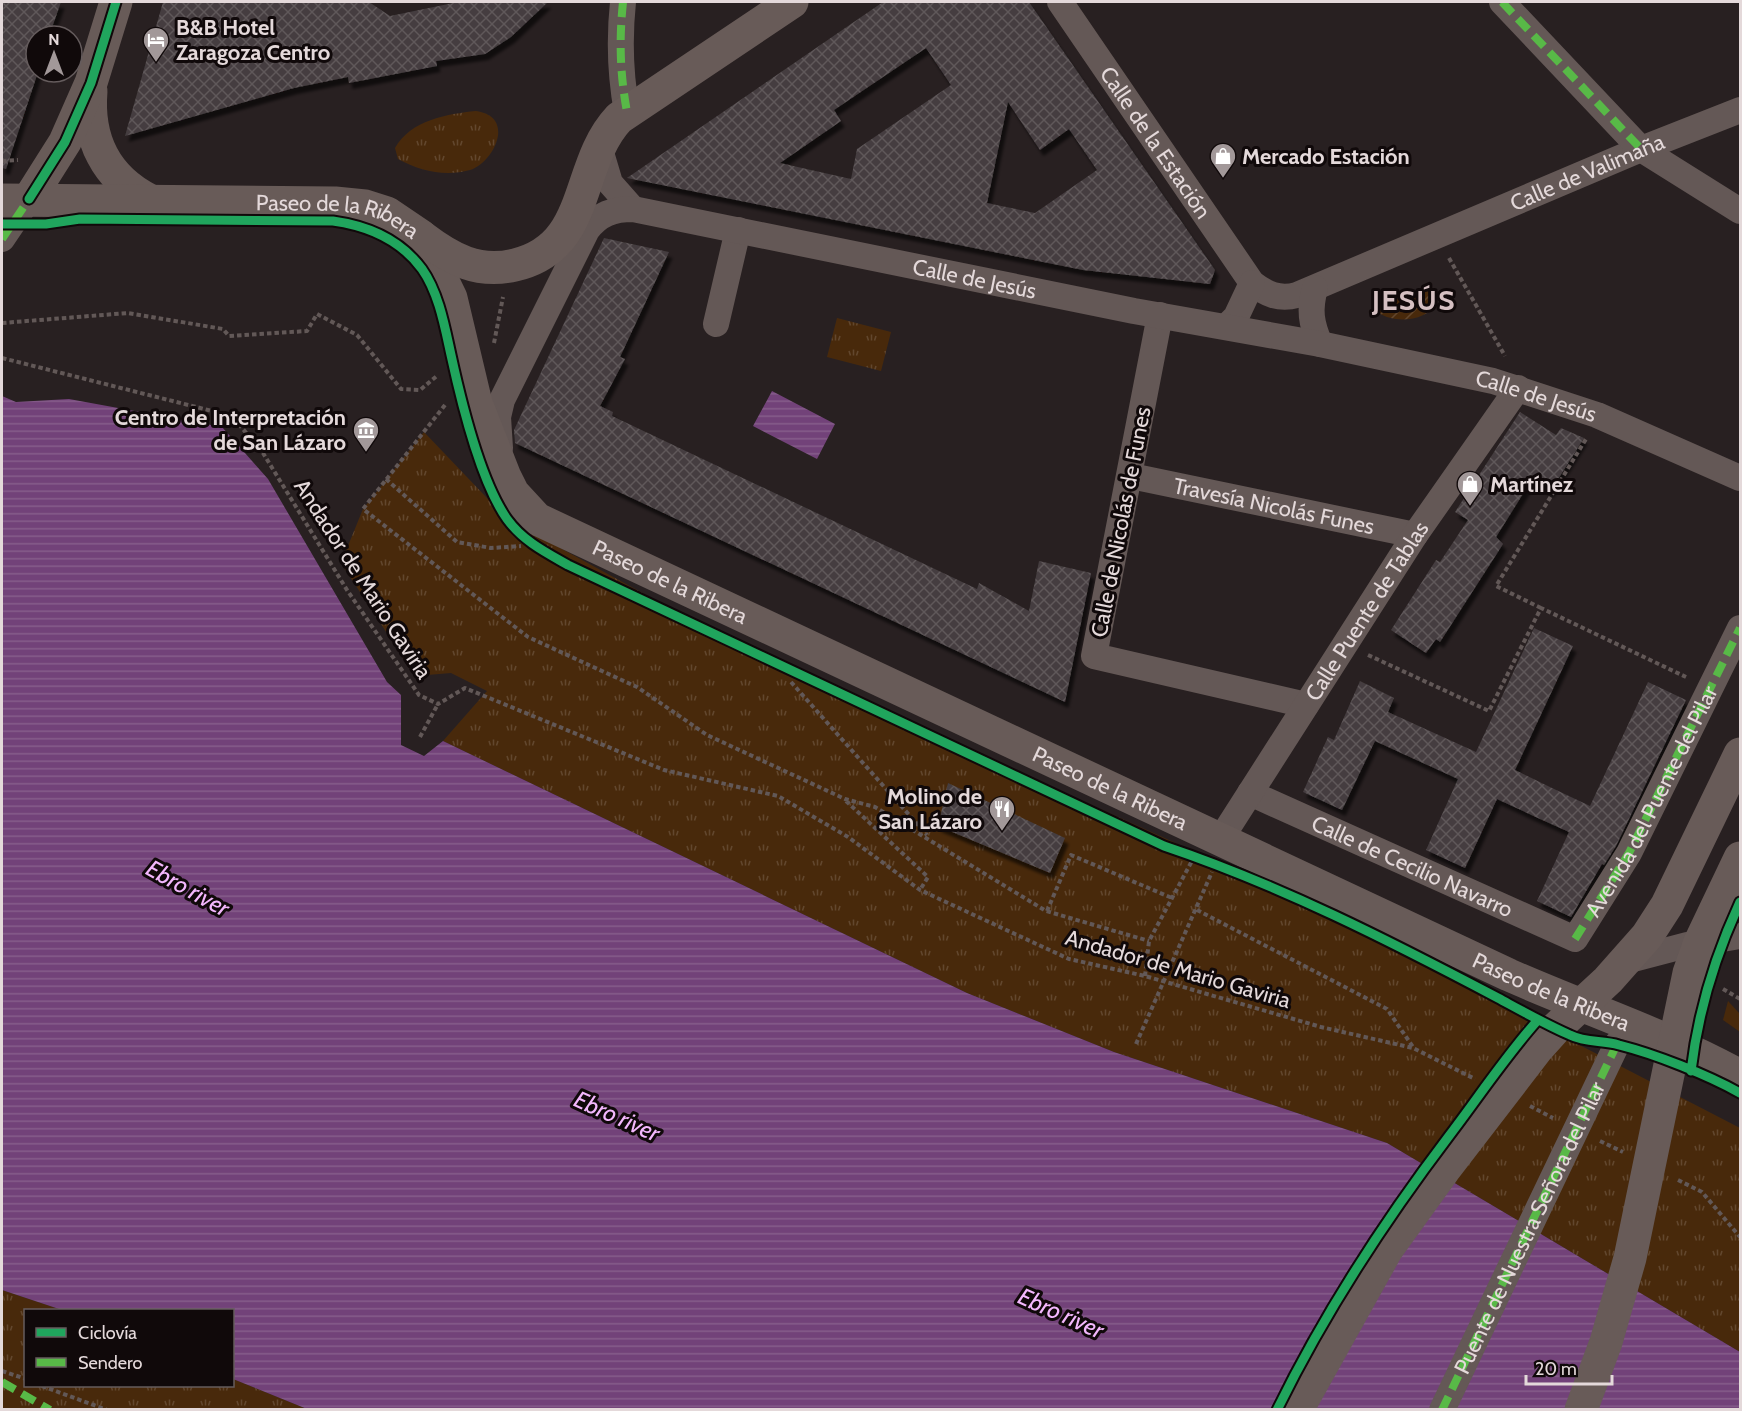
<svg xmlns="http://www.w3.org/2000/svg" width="1742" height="1411" font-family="Cabin,sans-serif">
  <defs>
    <pattern id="park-tufts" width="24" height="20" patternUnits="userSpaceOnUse" patternTransform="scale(1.5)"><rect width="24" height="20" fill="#48290b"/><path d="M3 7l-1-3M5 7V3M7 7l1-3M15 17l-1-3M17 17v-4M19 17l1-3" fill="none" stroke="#62472e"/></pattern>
    <pattern id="garden-furrows" width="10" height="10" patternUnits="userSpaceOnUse" patternTransform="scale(1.5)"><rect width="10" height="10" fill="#48290b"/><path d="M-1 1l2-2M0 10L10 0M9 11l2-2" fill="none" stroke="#62472e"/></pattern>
    <pattern id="water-rules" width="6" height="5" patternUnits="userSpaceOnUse" patternTransform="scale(1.5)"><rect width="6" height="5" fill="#724279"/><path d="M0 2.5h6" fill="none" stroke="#865d8b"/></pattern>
    <pattern id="building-cross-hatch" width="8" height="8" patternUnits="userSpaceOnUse" patternTransform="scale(1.5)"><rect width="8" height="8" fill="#443d3f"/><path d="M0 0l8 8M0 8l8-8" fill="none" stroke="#5f585a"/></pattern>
    <filter id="shadow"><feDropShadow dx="3.5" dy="6" stdDeviation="1.5" flood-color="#0009"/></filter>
  </defs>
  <rect width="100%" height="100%" fill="#282021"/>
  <path fill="#48290b" d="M1728,1001L1740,1014V1032L1723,1020Z"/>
  <path fill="url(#park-tufts)" d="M476,111C517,117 493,163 470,170C445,177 420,171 398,159L395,148C411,120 447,114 476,111Z
    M837,318L891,332L881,371L827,357Z
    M424,432L507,519L734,643L1286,893L1740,1128V1352L1387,1143L1114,1052L967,993L443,741L487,691L451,673L415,676L341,563L363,509Z
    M2,1290L62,1310H26V1386H232L233,1379L307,1409H2Z"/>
  <path fill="url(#garden-furrows)" d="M1424,287L1432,289L1437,295V303C1427,321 1395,324 1379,313L1381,306Z"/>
  <path fill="url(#water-rules)" d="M772,391L835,424L817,459L753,426Z
    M2,396L16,402L69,399L222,427L268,479L387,682L401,695V745L424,756L443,741L967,993L1114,1052L1387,1143L1740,1352V1409H307L233,1379L232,1310H62L2,1290Z"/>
  <path fill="url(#building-cross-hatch)" fill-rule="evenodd" filter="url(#shadow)" d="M2,2H61L49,36H36L38,72L6,169L2,168Z
    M163,2H369L390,16L458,2H548L511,37L485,54L436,61L437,66L349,83L348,77L294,88L125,136Z
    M883,2H1029L1215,270L1210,284L1083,270L627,178ZM926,48L951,85L857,149L851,179L780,163L841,121L834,110ZM1008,102L1040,150L1069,129L1097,170L1035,213L987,203Z
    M604,238L669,252L620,357L625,359L600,406L613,412L612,416L977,589L979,583L1029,611L1039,561L1091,573L1065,702L515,443L514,430Z
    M1520,412L1556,435L1561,428L1584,438L1550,492L1531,481L1496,537L1503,544L1440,642L1436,639L1426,653L1391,630L1436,560L1440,562L1468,520L1455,512Z
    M1534,628L1573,646L1515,770L1552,788L1590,806L1648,682L1686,700L1616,846L1604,865L1602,864L1571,917L1537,901L1569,832L1538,818L1497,799L1465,868L1426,850L1458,779L1375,741L1342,810L1303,792L1328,737L1334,740L1360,681L1394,698L1388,712L1476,752Z
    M948,783L1065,838L1050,873L938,826Z"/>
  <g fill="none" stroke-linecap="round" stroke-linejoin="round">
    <path stroke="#625857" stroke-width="4" stroke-dasharray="4.5 3" stroke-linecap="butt" d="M2,161L18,160
      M1449,258L1505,356
      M2,323L128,313L223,329L229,336L307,331L317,314L357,335L401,389L420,390L438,375
      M494,343L503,297
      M2,358L232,416L263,453L347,590L419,695L438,704L465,688L664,770L778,796L848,837L920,890L1069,959L1145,976L1321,1027L1413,1048L1475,1079
      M445,405L363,509L528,637L637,687L707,735L845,799L875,807L1046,911L1149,941
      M386,479L457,542L491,548L521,546
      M1541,608L1496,586L1586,439
      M1368,655L1489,711L1541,608L1686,677
      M791,682L927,835
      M420,737L438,704
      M846,801L928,877L920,890
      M1197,910L1387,1009L1413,1047
      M1047,911L1071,855L1172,898
      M1145,976L1149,941L1193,859
      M1723,989L1740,999
      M1136,1044L1212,872
      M1530,1106L1553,1118
      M1600,1141L1623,1152
      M1678,1180L1702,1192L1740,1237
      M2,1371L26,1379
      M42,1386L107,1410"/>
    <g stroke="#645856" stroke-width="26">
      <path d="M623,2C619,40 620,74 627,112"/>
      <path id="s1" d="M1060,2L1252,283C1266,294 1279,300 1297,295L1641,149L1740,110"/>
      <path d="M1502,2L1641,149L1740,211"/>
      <path d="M599,146L610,183L633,209"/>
      <path d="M2,239L29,199"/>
      <path d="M1315,288C1309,310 1311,323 1320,344"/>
      <path d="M1160,315L1094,656L1306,705"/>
      <path d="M716,324L738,230"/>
      <path d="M1227,326L1236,317L1252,283"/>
      <path id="s2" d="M500,448L498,417L502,400L587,230C599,214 613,209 633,209L1134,311L1320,344L1493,381L1597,415L1740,478"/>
      <path id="s3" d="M1131,476L1415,535"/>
      <path id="s4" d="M1250,793L1575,939L1629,853L1740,628"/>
      <path id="s5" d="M1220,840L1415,535L1518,388"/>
      <path d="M1626,961L1687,945L1740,936"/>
      <path id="s6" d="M1442,1410L1617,1044"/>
    </g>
    <g stroke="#685b58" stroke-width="33">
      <path d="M91,91C87,139 106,178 149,200"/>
      <path d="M29,199L65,142L91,83L116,2"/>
      <path id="s7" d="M2,200L335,203L365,206L387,213L421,236L451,298L476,403L505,477L513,493L537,519L1509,975C1586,1009 1666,1035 1740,1076"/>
      <path d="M422,237C451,259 478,274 515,265C592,247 574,166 619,118L792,2"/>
      <path d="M1297,1410L1387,1249L1444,1170L1537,1049L1555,1029L1608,980L1647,936L1667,905L1740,754"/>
      <path d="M1581,1410L1606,1342L1630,1258L1689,973L1700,942L1740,858"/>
    </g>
    <path stroke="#58b947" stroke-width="8" stroke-dasharray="15 8" stroke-linecap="butt" d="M623,2C619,40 620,74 627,112
      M1502,2L1641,149
      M2,239L29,199
      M1575,939L1629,853L1740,628
      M2,1382L50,1410
      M1442,1410L1617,1044"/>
    <g stroke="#10090a" stroke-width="13">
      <path id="cycleway" d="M29,199L65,142L91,83L116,2
        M2,224H46L80,219L333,221C369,226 400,239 422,269C439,293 445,328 451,355C461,401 481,482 507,519C523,541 545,552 568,565L1164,846C1280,885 1390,941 1498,998C1522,1011 1545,1024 1570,1035C1586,1043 1602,1040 1619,1045C1655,1054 1708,1075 1740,1093
        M1691,1071C1698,1012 1715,956 1740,902
        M1277,1410C1325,1312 1383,1223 1449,1136C1478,1098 1505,1057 1537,1021"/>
    </g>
    <use href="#cycleway" stroke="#20a55d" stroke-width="9"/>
  </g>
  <defs>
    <g id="hotel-pin" transform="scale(1.35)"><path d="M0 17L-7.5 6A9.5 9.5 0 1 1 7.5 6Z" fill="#a29899" stroke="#10090a"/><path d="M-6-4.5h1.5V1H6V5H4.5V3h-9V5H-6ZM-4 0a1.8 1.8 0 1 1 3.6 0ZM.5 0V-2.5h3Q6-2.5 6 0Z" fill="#fff"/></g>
    <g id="shop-pin" transform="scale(1.35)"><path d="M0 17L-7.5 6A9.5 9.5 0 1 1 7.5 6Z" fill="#a29899" stroke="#10090a"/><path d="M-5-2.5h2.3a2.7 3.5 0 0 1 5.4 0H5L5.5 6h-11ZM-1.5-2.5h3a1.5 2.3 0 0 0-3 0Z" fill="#fff"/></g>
    <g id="museum-pin" transform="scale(1.35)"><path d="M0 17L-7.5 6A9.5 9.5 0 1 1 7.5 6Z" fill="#a29899" stroke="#10090a"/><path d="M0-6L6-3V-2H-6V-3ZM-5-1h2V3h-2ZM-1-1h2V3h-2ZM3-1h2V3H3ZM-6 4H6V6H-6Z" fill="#fff"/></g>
    <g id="restaurant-pin" transform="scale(1.35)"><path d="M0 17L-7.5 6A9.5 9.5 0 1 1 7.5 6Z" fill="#a29899" stroke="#10090a"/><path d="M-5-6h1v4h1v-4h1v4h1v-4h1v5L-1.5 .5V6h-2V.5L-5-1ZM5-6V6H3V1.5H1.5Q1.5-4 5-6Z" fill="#fff"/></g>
  </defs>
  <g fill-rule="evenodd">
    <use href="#hotel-pin" x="156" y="40"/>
    <use href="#shop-pin" x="1223" y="156"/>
    <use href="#museum-pin" x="366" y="430"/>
    <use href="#shop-pin" x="1470" y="484"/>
    <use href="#restaurant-pin" x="1002" y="809"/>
  </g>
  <g text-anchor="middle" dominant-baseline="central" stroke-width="6" stroke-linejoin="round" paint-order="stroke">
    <g font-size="22" font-weight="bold" fill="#e4d9da" stroke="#10090a" text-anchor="start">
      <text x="176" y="27">B&amp;B Hotel<tspan x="176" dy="25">Zaragoza Centro</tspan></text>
      <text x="1242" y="156">Mercado Estación</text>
      <text x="346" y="417" text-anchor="end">Centro de Interpretación<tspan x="346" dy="25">de San Lázaro</tspan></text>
      <text x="1490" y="484">Martínez</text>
      <text x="982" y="796" text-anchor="end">Molino de<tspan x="982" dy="25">San Lázaro</tspan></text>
    </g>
    <g font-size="22" fill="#e4d9da" stroke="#10090a">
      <text stroke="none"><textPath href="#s1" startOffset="170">Calle de la Estación</textPath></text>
      <text stroke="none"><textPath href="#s1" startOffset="704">Calle de Valimaña</textPath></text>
      <text stroke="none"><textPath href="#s7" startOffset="338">Paseo de la Ribera</textPath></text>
      <text stroke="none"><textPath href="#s2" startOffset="640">Calle de Jesús</textPath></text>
      <text stroke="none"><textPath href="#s2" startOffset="1214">Calle de Jesús</textPath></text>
      <text stroke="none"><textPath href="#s3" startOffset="146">Travesía Nicolás Funes</textPath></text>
      <text transform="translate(1121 522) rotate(-79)">Calle de Nicolás de Funes</text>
      <text transform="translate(363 579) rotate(57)">Andador de Mario Gaviria</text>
      <text stroke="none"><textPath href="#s7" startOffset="884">Paseo de la Ribera</textPath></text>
      <text stroke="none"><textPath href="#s5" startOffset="272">Calle Puente de Tablas</textPath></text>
      <text stroke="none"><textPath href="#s7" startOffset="1370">Paseo de la Ribera</textPath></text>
      <text stroke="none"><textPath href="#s4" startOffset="514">Avenida del Puente del Pilar</textPath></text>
      <text stroke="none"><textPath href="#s4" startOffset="178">Calle de Cecilio Navarro</textPath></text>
      <text transform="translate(1178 969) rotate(16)">Andador de Mario Gaviria</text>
      <text stroke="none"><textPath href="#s7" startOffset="1856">Paseo de la Ribera</textPath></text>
      <text stroke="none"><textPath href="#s6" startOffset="202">Puente de Nuestra Señora del Pilar</textPath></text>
    </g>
    <g font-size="24" font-style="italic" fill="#f3b7fd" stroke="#10090a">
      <text transform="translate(188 888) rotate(29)">Ebro river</text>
      <text transform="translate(617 1116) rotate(24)">Ebro river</text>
      <text transform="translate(1061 1313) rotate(24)">Ebro river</text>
    </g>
    <g font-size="28" font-weight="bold" letter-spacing="1.5" fill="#d5c0c2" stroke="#10090a">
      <text x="1414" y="300">JESÚS</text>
    </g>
  </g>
  <rect width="1742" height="1411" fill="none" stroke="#e4d9da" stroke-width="6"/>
  <rect x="24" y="1309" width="210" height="78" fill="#10090a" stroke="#655c5d" stroke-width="1.5"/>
  <rect x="36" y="1328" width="30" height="9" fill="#20a55d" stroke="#655c5d" stroke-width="1.5"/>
  <text x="78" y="1339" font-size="18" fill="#e4d9da">Ciclovía</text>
  <rect x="36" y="1358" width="30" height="9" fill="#58b947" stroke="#655c5d" stroke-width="1.5"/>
  <text x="78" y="1369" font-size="18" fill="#e4d9da">Sendero</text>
  <g transform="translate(54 54)"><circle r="28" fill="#10090a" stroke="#655c5d" stroke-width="1.5"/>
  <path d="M0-4.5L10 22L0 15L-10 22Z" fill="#a29899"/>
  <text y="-9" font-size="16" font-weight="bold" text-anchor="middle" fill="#e4d9da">N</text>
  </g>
  <path d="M1526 1375v9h86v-9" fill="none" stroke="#e4d9da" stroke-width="3"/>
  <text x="1535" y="1375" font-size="18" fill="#e4d9da" stroke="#10090a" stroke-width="4.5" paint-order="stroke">20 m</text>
</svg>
